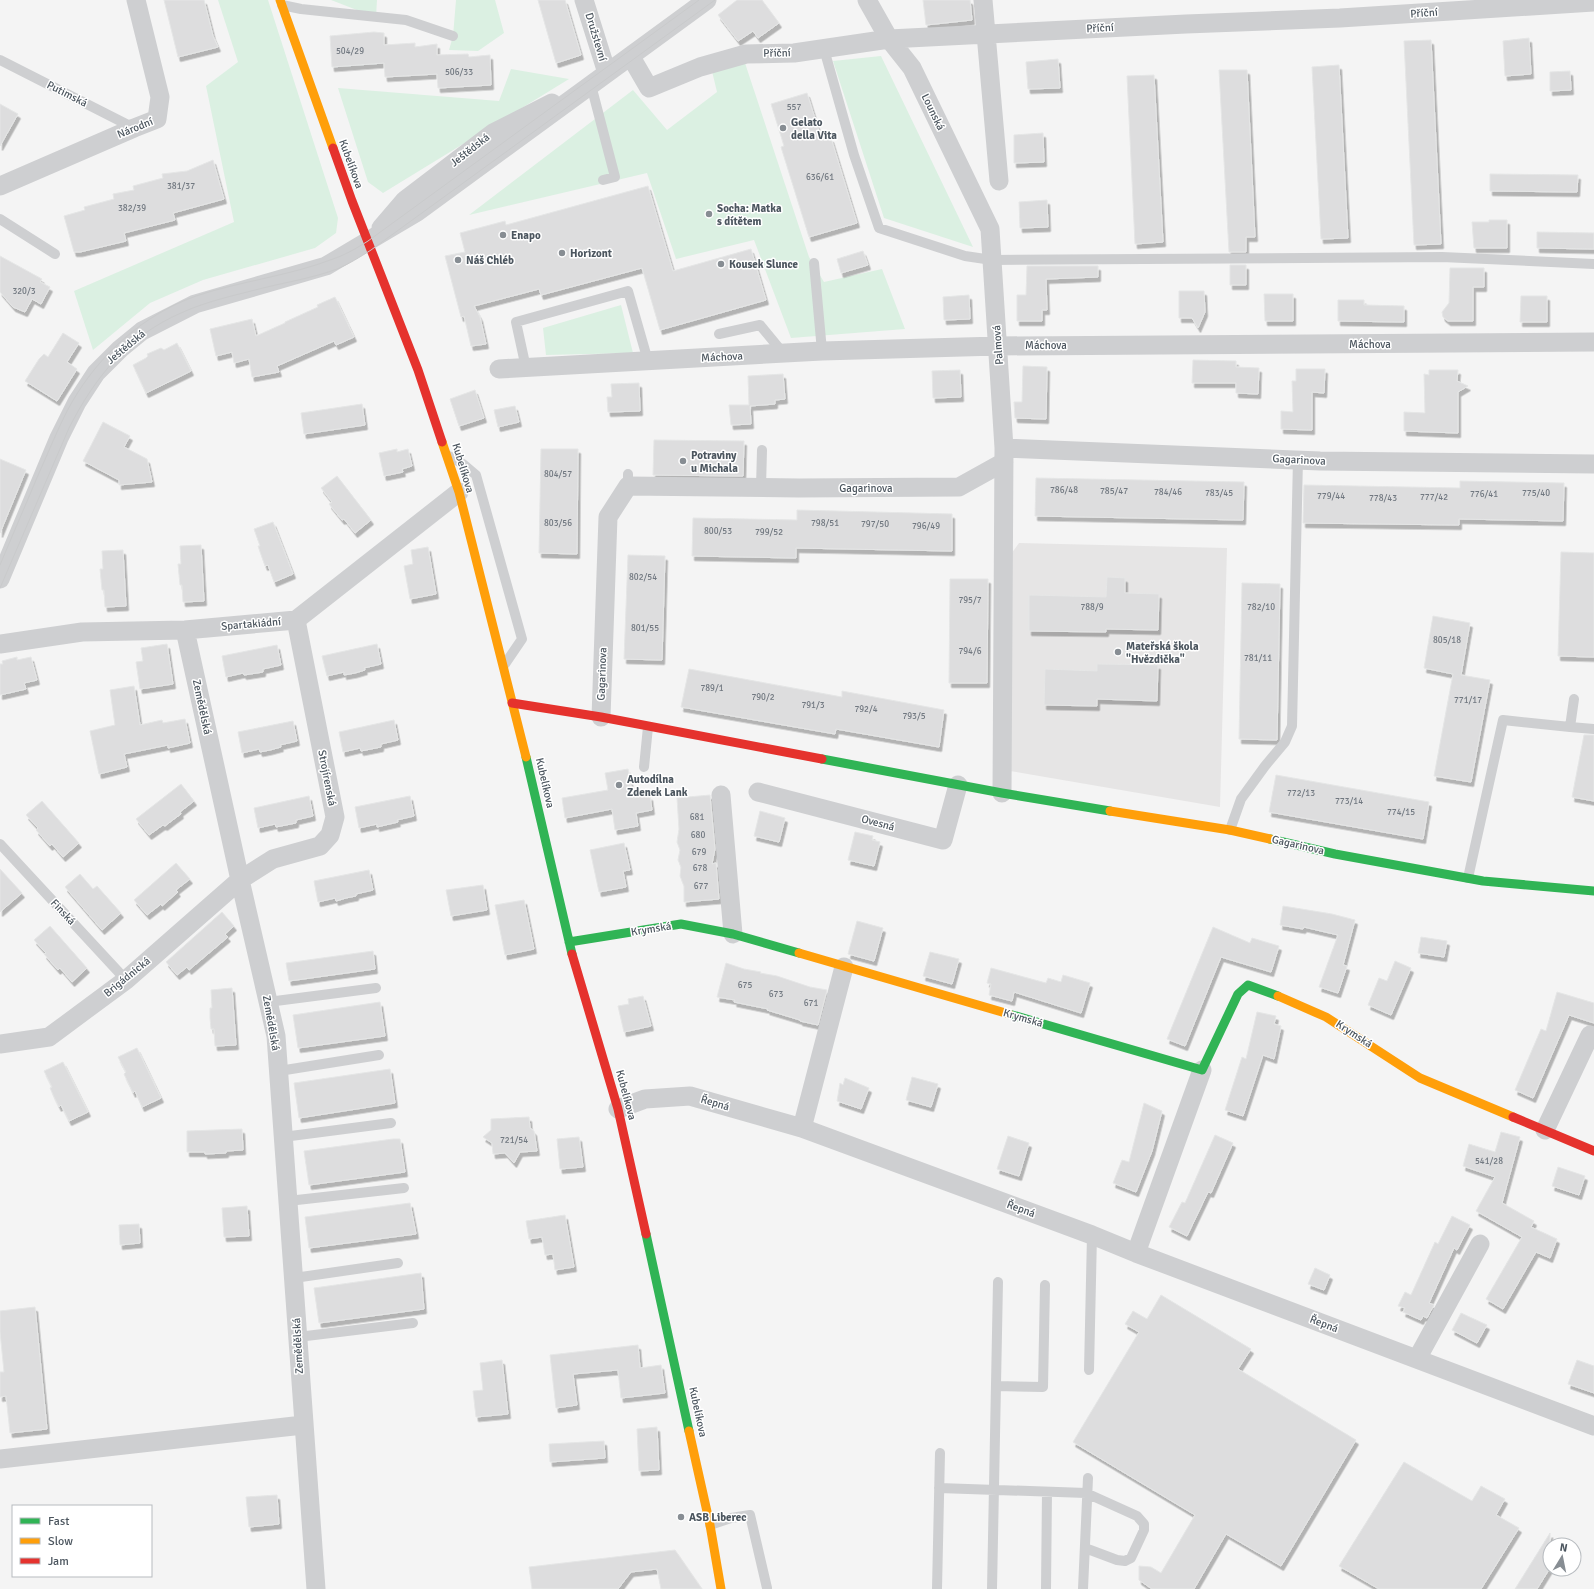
<svg xmlns="http://www.w3.org/2000/svg" width="1594" height="1589" font-family="Signika,sans-serif">
  <defs>
    <filter id="shadow"><feDropShadow dx="2.5" dy="4.5" stdDeviation="0" flood-color="#0004"/></filter>
  </defs>
  <rect width="100%" height="100%" fill="#f4f4f4"/>
  <path fill="#e6e5e5" d="M1019,543L1227,548L1220,807L1010,771L1011,554Z"/>
  <path fill="#dbf0e2" d="M218,0H268L338,218L336,233L315,248L203,280L150,303L93,350L74,291L234,222L206,86L238,62Z
    M331,0H377L376,17H375Z
    M456,0H495L504,33L478,51L449,50L453,36Z
    M881,56L973,247L884,218L833,61Z
    M744,60L809,257L824,282L882,269L905,329L791,338L754,240L676,259L647,173L469,215L633,90L667,130L717,92L711,67Z
    M511,69L569,79L383,193L368,182L338,88L499,101Z
    M621,305L633,353L546,355L543,328Z"/>
  <path fill="#ddddde" stroke="#e5e6e6" filter="url(#shadow)" d="M164,0H204L213,36L218,47L178,57Z
    M538,0H565L581,55L556,63Z
    M737,0H762L779,23L758,38L753,31L738,41L718,15Z
    M923,0H970L972,20L926,25Z
    M374,32L384,33V45L415,43V47L437,44V55L468,54L469,57L490,55L491,85L438,88L437,74L385,77L384,63L332,67L330,36Z
    M1529,38L1531,74L1505,76L1503,41Z
    M1431,40L1441,244L1414,245L1404,41Z
    M1058,59L1060,88L1028,89L1026,62Z
    M1339,65L1348,238L1321,239L1312,67Z
    M1219,70H1247L1255,237H1246V252H1229Z
    M1570,71L1571,90L1550,91V72Z
    M1154,75L1163,242L1135,244L1127,76Z
    M807,93L822,141L831,138L857,223L809,237L781,147L784,146L771,104Z
    M0,104L18,114L0,146Z
    M1043,133L1044,162L1014,163V135Z
    M213,160L224,199L173,213L175,220L124,233L126,241L80,252H74L64,216L85,210L84,207L114,199L113,194L134,190L133,186L163,178L162,174L187,171Z
    M1490,174L1578,175L1577,192L1490,191Z
    M648,186L673,271L751,249L766,300L660,330L642,268L541,295L539,289L474,306L480,317L486,344L471,346L464,316L461,317L445,256L465,252L460,233L505,221L506,225Z
    M1047,200L1048,227L1020,228L1019,202Z
    M1489,220H1507V248H1474L1472,222H1489Z
    M1537,232L1594,233V249L1537,248Z
    M863,251L868,265L841,273L837,259Z
    M0,256L42,279L40,282L50,287L41,304L32,299L25,312L13,307L0,292Z
    M1230,265H1246V285H1230Z
    M1027,266H1098V277L1046,279L1047,310H1042V321H1017V295H1026Z
    M1450,268H1484V287H1473V321H1448L1443,317L1442,312L1449,303Z
    M1179,291H1204L1205,312L1198,328L1192,318H1179Z
    M1264,294H1293V321H1265Z
    M969,295L970,319L944,320L943,297Z
    M1521,296H1547V322H1520Z
    M335,297L354,337L336,345L334,341L277,366L279,372L252,377L249,359L234,363L232,352L216,356L210,329L252,319L256,336L285,323V322L318,307L317,305Z
    M1338,300H1364V305L1404,306V322L1338,321Z
    M63,333L79,343L67,362L77,369L57,401L25,381L39,359L44,354L48,357Z
    M177,343L191,371L146,393L133,365L146,358L148,356L147,354L161,348L164,350Z
    M1193,360L1236,361V367L1259,368L1258,394L1236,393V383H1192Z
    M1023,366L1047,367L1046,419L1015,418L1014,402H1022Z
    M1296,369H1325L1324,393L1312,392V430L1281,429V411L1293,412L1292,381H1296Z
    M960,370L961,397L933,398L932,371Z
    M1429,370H1458L1457,381L1468,386L1458,392V433L1404,431V412L1425,413L1424,374L1429,375Z
    M783,374L785,399L775,400V404L750,406L751,424L731,425L729,405H749L748,376Z
    M639,383L640,411L608,412L607,397H612L611,384Z
    M475,390L484,418L459,426L450,399Z
    M362,404L365,425L304,434L301,413Z
    M515,406L519,422L498,427L494,410Z
    M103,422L130,436L124,447L147,459L152,482L119,485V480L83,461Z
    M654,440L744,441L743,476L653,475Z
    M397,449V452L408,449L412,466L402,469L403,472L384,476L379,453Z
    M541,449H578L577,554L539,553Z
    M0,459L26,470L0,533Z
    M337,476L371,520L355,533L344,519L342,520L329,504L332,502L321,488Z
    M1036,478L1244,482L1243,520L1035,516Z
    M1460,481L1564,483L1563,521L1459,519V525L1303,523L1304,485L1460,488Z
    M797,510L952,514V551L796,548V558L692,556L693,518L797,520Z
    M273,522L293,574L274,582L268,565L265,566L258,546H260L254,529Z
    M201,545L204,601L183,602L182,585H180L178,564H181L180,546Z
    M428,547L436,594L410,599L404,566L413,564L411,550Z
    M123,550L126,606L105,607L104,590H102L100,569H103L102,551Z
    M1561,552L1594,553V657L1558,656Z
    M628,555L665,556L662,660L624,659Z
    M1107,577L1125,578V593L1159,594L1158,630L1106,629V632L1029,631V595L1106,597Z
    M950,579H988L987,683H949Z
    M1242,583L1280,584L1277,740L1239,739Z
    M1433,616L1470,623L1461,675L1490,680L1471,782L1434,776L1453,674L1424,668Z
    M167,644L173,684L140,689L136,662L143,661L141,648Z
    M377,644L381,664L364,668L365,670L355,673L344,675V672L327,676L322,656Z
    M277,645L281,665L263,669V672L244,675L243,673L226,677L222,656Z
    M17,657V660L31,657L37,680L24,683L26,689L0,695V664H3L2,661Z
    M1097,664L1158,665L1157,701L1097,699V706L1044,705L1045,669L1097,671Z
    M689,669L842,697V691L944,710L939,747L836,729L835,734L681,707Z
    M134,686L140,725L162,720L163,723L185,719L190,743L168,748V745L124,754L127,767L99,774L90,731L115,725L110,690Z
    M394,720L398,740L381,744V747L361,751L360,748L343,752L339,732Z
    M293,721L297,741L280,745L281,747L270,750L260,752L259,749L242,753L238,732Z
    M1584,735H1594V801L1572,797Z
    M628,769L633,798L650,796L652,810L636,813L638,826L615,830L612,809L565,818L562,798L608,790L605,773Z
    M1276,775L1429,802L1423,839L1269,812Z
    M181,784L194,801L180,812L181,814L174,819L165,826L163,825L149,835L136,819Z
    M710,795L715,849L712,864L716,863L719,899L684,902V886L680,876L681,867L678,860L680,850L677,842L679,829L677,798Z
    M309,796L313,816L296,820V823L276,827L275,824L258,828L254,808Z
    M410,796L414,816L397,820L398,822L377,827V824L359,828L355,807Z
    M42,801L79,843L63,857L52,844L50,846L36,830L38,828L26,815Z
    M760,811L785,818L779,842L754,836Z
    M855,832L873,836L872,840L880,842L874,866L848,860Z
    M624,843L630,870L623,871L626,887L599,892L590,850Z
    M176,863L190,879L176,890L178,892L162,906L161,904L147,915L134,900Z
    M0,869L22,893L0,912Z
    M369,870L373,890L356,894V896L346,898L336,901L335,898L318,902L314,881Z
    M80,874L93,889L97,886L121,913L102,930L65,887Z
    M483,885L487,910L451,916L446,890Z
    M524,900L534,949L505,955L495,905Z
    M1283,906L1332,914L1355,920L1343,965L1347,966L1338,993L1319,987L1338,935L1304,927L1303,929L1280,925Z
    M222,912L234,926L225,934L228,937L189,970L187,967L177,975L166,962Z
    M857,921L883,928L874,961L848,954Z
    M50,926L87,968L72,982L60,968L58,970L44,954L46,953L34,940Z
    M1213,927L1250,943L1252,938L1279,946L1271,972L1221,957L1185,1046L1167,1039Z
    M1421,937L1447,941L1444,957L1418,953Z
    M373,951L375,969L289,981L286,963Z
    M930,952L959,959L952,984L923,976Z
    M1395,961L1411,968L1391,1015L1368,1005L1379,978L1387,981Z
    M726,963L744,969L761,972L760,973L777,976L810,987L827,990L818,1025L800,1021V1020L767,1010L768,1009L734,1002L735,1000L717,997Z
    M991,968L1046,983L1048,978L1061,982L1063,975L1090,983L1081,1013L1014,992L1012,1001L989,995L991,984L987,983Z
    M232,988L236,1045L215,1046L214,1029H211L210,1018V1008H212L211,990Z
    M1557,992L1594,1003V1023L1569,1015L1533,1098L1515,1090L1541,1029L1546,1031Z
    M643,996L651,1026L624,1032L618,1006L629,1004L628,999Z
    M380,1002L385,1036L298,1048L293,1015Z
    M1257,1012L1276,1016L1274,1024L1281,1026L1274,1059L1263,1055L1243,1116L1225,1110L1242,1057L1246,1059Z
    M137,1048L161,1098L142,1107L135,1091L133,1093L124,1074L126,1072L118,1057Z
    M63,1062L88,1112L69,1121L61,1105L59,1107L54,1097L50,1088L52,1087L44,1071Z
    M390,1069L395,1103L299,1118L294,1083Z
    M912,1077L938,1084L931,1107L906,1100Z
    M845,1078L869,1088L861,1109L837,1101L840,1083L843,1085Z
    M1144,1103L1162,1111L1152,1151L1136,1192L1113,1183L1122,1160L1129,1162Z
    M529,1117L530,1128L534,1131L537,1151L520,1152L514,1163L505,1153L493,1154L492,1143L483,1137L491,1130V1119Z
    M242,1129L243,1150L226,1151V1153L205,1154V1152H187V1131Z
    M1501,1132L1520,1137L1502,1203L1534,1221L1531,1227L1557,1239L1550,1258L1536,1252L1503,1309L1486,1299L1522,1237L1476,1211L1495,1177L1463,1166L1469,1144L1495,1152Z
    M1215,1135L1233,1143L1211,1193L1208,1192L1187,1236L1169,1227L1182,1202L1185,1203Z
    M1008,1136L1029,1143L1019,1176L997,1169Z
    M579,1137L583,1167L560,1169L557,1139Z
    M393,1139H400L405,1172L309,1185L304,1151Z
    M1558,1167L1585,1176L1579,1195L1552,1186Z
    M410,1203L416,1234L309,1248L305,1217Z
    M247,1206L249,1236L224,1237L222,1208Z
    M565,1215L574,1267L555,1270L553,1254L545,1255L542,1237L529,1239L526,1221Z
    M1452,1216L1470,1225L1457,1250L1454,1248L1429,1303L1434,1305L1427,1318L1423,1316L1421,1320L1403,1312L1405,1308L1398,1306L1405,1292L1411,1295L1435,1242L1438,1244Z
    M139,1224L140,1243L120,1245L119,1225Z
    M1315,1268L1330,1275L1324,1290L1308,1284Z
    M421,1273L424,1309L319,1323L314,1288Z
    M1161,1295L1251,1349L1238,1369L1356,1440L1281,1566L1226,1534L1194,1589H1152L1139,1580V1566L1151,1567L1161,1573L1195,1515L1073,1442L1139,1332L1125,1324L1133,1311L1147,1319Z
    M35,1307L47,1429L10,1433L6,1396L0,1397V1372H4L0,1332V1311Z
    M1461,1313L1487,1325L1477,1343L1452,1330Z
    M638,1345L640,1368L661,1365L665,1393L621,1398L618,1370L573,1374L577,1405L556,1408L550,1355Z
    M502,1360L508,1414L476,1417L473,1391L483,1390L480,1363Z
    M1577,1360L1594,1366V1393L1568,1384Z
    M657,1427L659,1470L639,1471L637,1429Z
    M604,1441L605,1458L550,1462L549,1444Z
    M1404,1462L1472,1501L1481,1486L1505,1499L1496,1515L1519,1528L1481,1589H1379L1339,1566Z
    M277,1495L279,1524L249,1527L246,1497Z
    M1550,1533V1568L1537,1589H1515Z
    M675,1550L702,1589H661L657,1569L631,1572L618,1589H532L529,1567Z"/>
  <g fill="none" stroke-linecap="round" stroke-linejoin="round">
    <path stroke="#cecfd1" stroke-width="10" d="M282,5L301,9L406,20L453,36
      M824,49L854,155L879,228L965,256L992,260L1442,257L1594,264
      M0,60L134,128
      M591,85L615,177L603,180
      M0,219L55,254
      M814,263L822,351
      M719,334L760,325L783,353
      M526,368L516,322L628,291L648,361
      M449,456L463,464L476,475L522,639L505,664
      M628,486V474
      M761,487L762,450
      M1574,699L1570,727L1594,729
      M644,767L648,727
      M1230,830L1241,799L1265,766L1285,742L1292,726L1298,459
      M0,844L126,980
      M1468,878L1503,720L1570,727
      M268,1002L376,988
      M279,1071L379,1055
      M283,1137L391,1123
      M288,1201L404,1188
      M294,1278L398,1263
      M298,1337L413,1323
      M1089,1370L1092,1235
      M996,1386L1043,1387L1045,1285
      M939,1488L1086,1493L1137,1516L1144,1524V1530L1131,1558L1125,1561L1117,1560L1085,1548
      M710,1525L731,1518L750,1515L767,1588
      M937,1589L940,1453
      M992,1589L998,1282
      M1046,1589L1047,1492
      M1083,1589L1088,1478"/>
    <path stroke="#cecfd1" stroke-width="19" d="M584,0L607,73
      M867,0L889,39L912,68L990,229L1004,448L1002,793
      M983,0L999,181
      M631,57L649,88L700,67L746,54L794,53L889,39L1186,24L1340,18L1594,2
      M0,186L134,128L157,119L160,97L136,0
      M381,228L405,200L493,133L552,103
      M499,369L822,351L998,346L1594,342
      M1004,448L1320,461L1594,464
      M0,579L59,438L77,402L96,373L120,349L142,331L195,304L326,266L417,212L707,0
      M185,630L240,880L276,1036L316,1589
      M0,644L82,632L185,630L296,620L459,492
      M601,717L608,517L628,486L799,488L959,487L1004,462
      M758,792L943,840L958,785
      M721,795L733,934
      M0,1044L49,1037L126,980L240,880L273,859L320,846L330,835L335,817L296,620
      M618,1109L645,1099L690,1096L802,1128L1092,1235L1136,1253L1594,1426
      M802,1128L844,967
      M1545,1130L1590,1035
      M1136,1253L1202,1070
      M1417,1359L1480,1244
      M0,1459L303,1425"/>
    <path stroke="#30b455" stroke-width="9" d="M526,757L572,954
      M822,759L1002,793L1110,811
      M1270,839L1335,854L1483,881L1594,891
      M569,942L681,924L733,934L799,953
      M1009,1014L1202,1070L1238,994L1248,985L1278,996
      M646,1234L689,1431"/>
    <path stroke="#ff9f0a" stroke-width="9" d="M280,0L333,148
      M442,442L459,492L526,757
      M1110,811L1230,830L1270,839
      M799,953L1009,1014
      M1278,996L1326,1017L1420,1078L1513,1117
      M689,1431L710,1525L721,1589"/>
    <path stroke="#e5322d" stroke-width="9" d="M333,148L352,201L418,370L442,442
      M512,703L601,717L822,759
      M572,954L618,1109L646,1234
      M1513,1117L1594,1151"/>
    <path stroke="#c9cacb" stroke-width="1" d="M0,565C13,534 26,504 39,473C50,449 59,425 72,402C100,354 143,315 196,296C241,281 289,276 333,259C345,255 357,248 368,241L699,0
      M0,588L69,428C95,377 128,336 181,313C207,301 236,295 263,288C287,282 313,278 337,269C349,264 360,257 371,250L715,0"/>
  </g>
  <g fill="#878d93" stroke="#fff" stroke-width="1.5">
    <circle cx="783" cy="128" r="4"/>
    <circle cx="709" cy="214" r="4"/>
    <circle cx="503" cy="235" r="4"/>
    <circle cx="562" cy="253" r="4"/>
    <circle cx="458" cy="260" r="4"/>
    <circle cx="721" cy="264" r="4"/>
    <circle cx="683" cy="461" r="4"/>
    <circle cx="1118" cy="652" r="4"/>
    <circle cx="619" cy="785" r="4"/>
    <circle cx="681" cy="1517" r="4"/>
  </g>
  <g text-anchor="middle" dominant-baseline="central" stroke-width="3" stroke-linejoin="round" paint-order="stroke">
    <g font-size="9" fill="#717880">
      <text x="350" y="51">504/29</text>
      <text x="459" y="72">506/33</text>
      <text x="794" y="107">557</text>
      <text x="820" y="177">636/61</text>
      <text x="181" y="186">381/37</text>
      <text x="132" y="208">382/39</text>
      <text x="24" y="291">320/3</text>
      <text x="558" y="474">804/57</text>
      <text x="1064" y="490">786/48</text>
      <text x="1114" y="491">785/47</text>
      <text x="1168" y="492">784/46</text>
      <text x="1219" y="493">783/45</text>
      <text x="1536" y="493">775/40</text>
      <text x="1484" y="494">776/41</text>
      <text x="1331" y="496">779/44</text>
      <text x="1434" y="497">777/42</text>
      <text x="1383" y="498">778/43</text>
      <text x="558" y="523">803/56</text>
      <text x="825" y="523">798/51</text>
      <text x="875" y="524">797/50</text>
      <text x="926" y="526">796/49</text>
      <text x="718" y="531">800/53</text>
      <text x="769" y="532">799/52</text>
      <text x="643" y="577">802/54</text>
      <text x="970" y="600">795/7</text>
      <text x="1092" y="607">788/9</text>
      <text x="1261" y="607">782/10</text>
      <text x="645" y="628">801/55</text>
      <text x="1447" y="640">805/18</text>
      <text x="970" y="651">794/6</text>
      <text x="1258" y="658">781/11</text>
      <text x="712" y="688">789/1</text>
      <text x="763" y="697">790/2</text>
      <text x="1468" y="700">771/17</text>
      <text x="813" y="705">791/3</text>
      <text x="866" y="709">792/4</text>
      <text x="914" y="716">793/5</text>
      <text x="1301" y="793">772/13</text>
      <text x="1349" y="801">773/14</text>
      <text x="1401" y="812">774/15</text>
      <text x="697" y="817">681</text>
      <text x="698" y="835">680</text>
      <text x="699" y="852">679</text>
      <text x="700" y="868">678</text>
      <text x="701" y="886">677</text>
      <text x="745" y="985">675</text>
      <text x="776" y="994">673</text>
      <text x="811" y="1003">671</text>
      <text x="514" y="1140">721/54</text>
      <text x="1489" y="1161">541/28</text>
    </g>
    <g font-size="11" fill="#4c565f" stroke="#fff">
      <text transform="translate(1424 13) rotate(-4)">Příční</text>
      <text transform="translate(1100 28) rotate(-3)">Příční</text>
      <text transform="translate(596 37) rotate(73)">Družstevní</text>
      <text transform="translate(777 53) rotate(-1)">Příční</text>
      <text transform="translate(67 94) rotate(27)">Putimská</text>
      <text transform="translate(933 112) rotate(64)">Lounská</text>
      <text transform="translate(135 128) rotate(-22)">Národní</text>
      <text transform="translate(470 150) rotate(-38)">Ještědská</text>
      <text transform="translate(351 164) rotate(70)">Kubelíkova</text>
      <text x="1370" y="344">Máchova</text>
      <text transform="translate(998 345) rotate(-94)">Palmová</text>
      <text x="1046" y="345">Máchova</text>
      <text transform="translate(126 347) rotate(-40)">Ještědská</text>
      <text transform="translate(722 357) rotate(-3)">Máchova</text>
      <text transform="translate(1299 460) rotate(3)">Gagarinova</text>
      <text transform="translate(463 468) rotate(73)">Kubelíkova</text>
      <text x="866" y="488">Gagarinova</text>
      <text transform="translate(251 624) rotate(-5)">Spartakiádní</text>
      <text transform="translate(602 674) rotate(-88)">Gagarinova</text>
      <text transform="translate(202 707) rotate(78)">Zemědělská</text>
      <text transform="translate(327 778) rotate(79)">Strojírenská</text>
      <text transform="translate(545 783) rotate(77)">Kubelíkova</text>
      <text transform="translate(878 823) rotate(15)">Ovesná</text>
      <text transform="translate(1298 845) rotate(13)">Gagarinova</text>
      <text transform="translate(63 912) rotate(47)">Finská</text>
      <text transform="translate(651 929) rotate(-9)">Krymská</text>
      <text transform="translate(127 977) rotate(-39)">Brigádnická</text>
      <text transform="translate(1023 1018) rotate(16)">Krymská</text>
      <text transform="translate(271 1023) rotate(80)">Zemědělská</text>
      <text transform="translate(1354 1034) rotate(33)">Krymská</text>
      <text transform="translate(626 1095) rotate(75)">Kubelíkova</text>
      <text transform="translate(715 1103) rotate(16)">Řepná</text>
      <text transform="translate(1021 1209) rotate(20)">Řepná</text>
      <text transform="translate(1324 1324) rotate(21)">Řepná</text>
      <text transform="translate(298 1346) rotate(-93)">Zemědělská</text>
      <text transform="translate(698 1412) rotate(78)">Kubelíkova</text>
    </g>
    <g font-size="11" font-weight="bold" fill="#4c565f" stroke="#fff" text-anchor="start">
      <text x="791" y="122">Gelato<tspan x="791" dy="13">della Vita</tspan></text>
      <text x="717" y="208">Socha: Matka<tspan x="717" dy="13">s dítětem</tspan></text>
      <text x="511" y="235">Enapo</text>
      <text x="570" y="253">Horizont</text>
      <text x="466" y="260">Náš Chléb</text>
      <text x="729" y="264">Kousek Slunce</text>
      <text x="691" y="455">Potraviny<tspan x="691" dy="13">u Michala</tspan></text>
      <text x="1126" y="646">Mateřská škola<tspan x="1126" dy="13">"Hvězdička"</tspan></text>
      <text x="627" y="779">Autodílna<tspan x="627" dy="13">Zdenek Lank</tspan></text>
      <text x="689" y="1517">ASB Liberec</text>
    </g>
  </g>
  <rect x="12" y="1505" width="140" height="72" fill="#ffffff" stroke="#b7bbbf"/>
  <rect x="20" y="1518" width="20" height="6" fill="#30b455" stroke="#b7bbbf"/>
  <text x="48" y="1525" font-size="12" fill="#4c565f">Fast</text>
  <rect x="20" y="1538" width="20" height="6" fill="#ff9f0a" stroke="#b7bbbf"/>
  <text x="48" y="1545" font-size="12" fill="#4c565f">Slow</text>
  <rect x="20" y="1558" width="20" height="6" fill="#e5322d" stroke="#b7bbbf"/>
  <text x="48" y="1565" font-size="12" fill="#4c565f">Jam</text>
  <g transform="translate(1562 1557) rotate(10)"><circle r="19" fill="#ffffff" stroke="#b7bbbf"/>
  <path d="M0-3L7 15L0 10L-7 15Z" fill="#878d93"/>
  <text y="-6" font-size="11" font-weight="bold" text-anchor="middle" fill="#4c565f">N</text>
  </g>
</svg>
